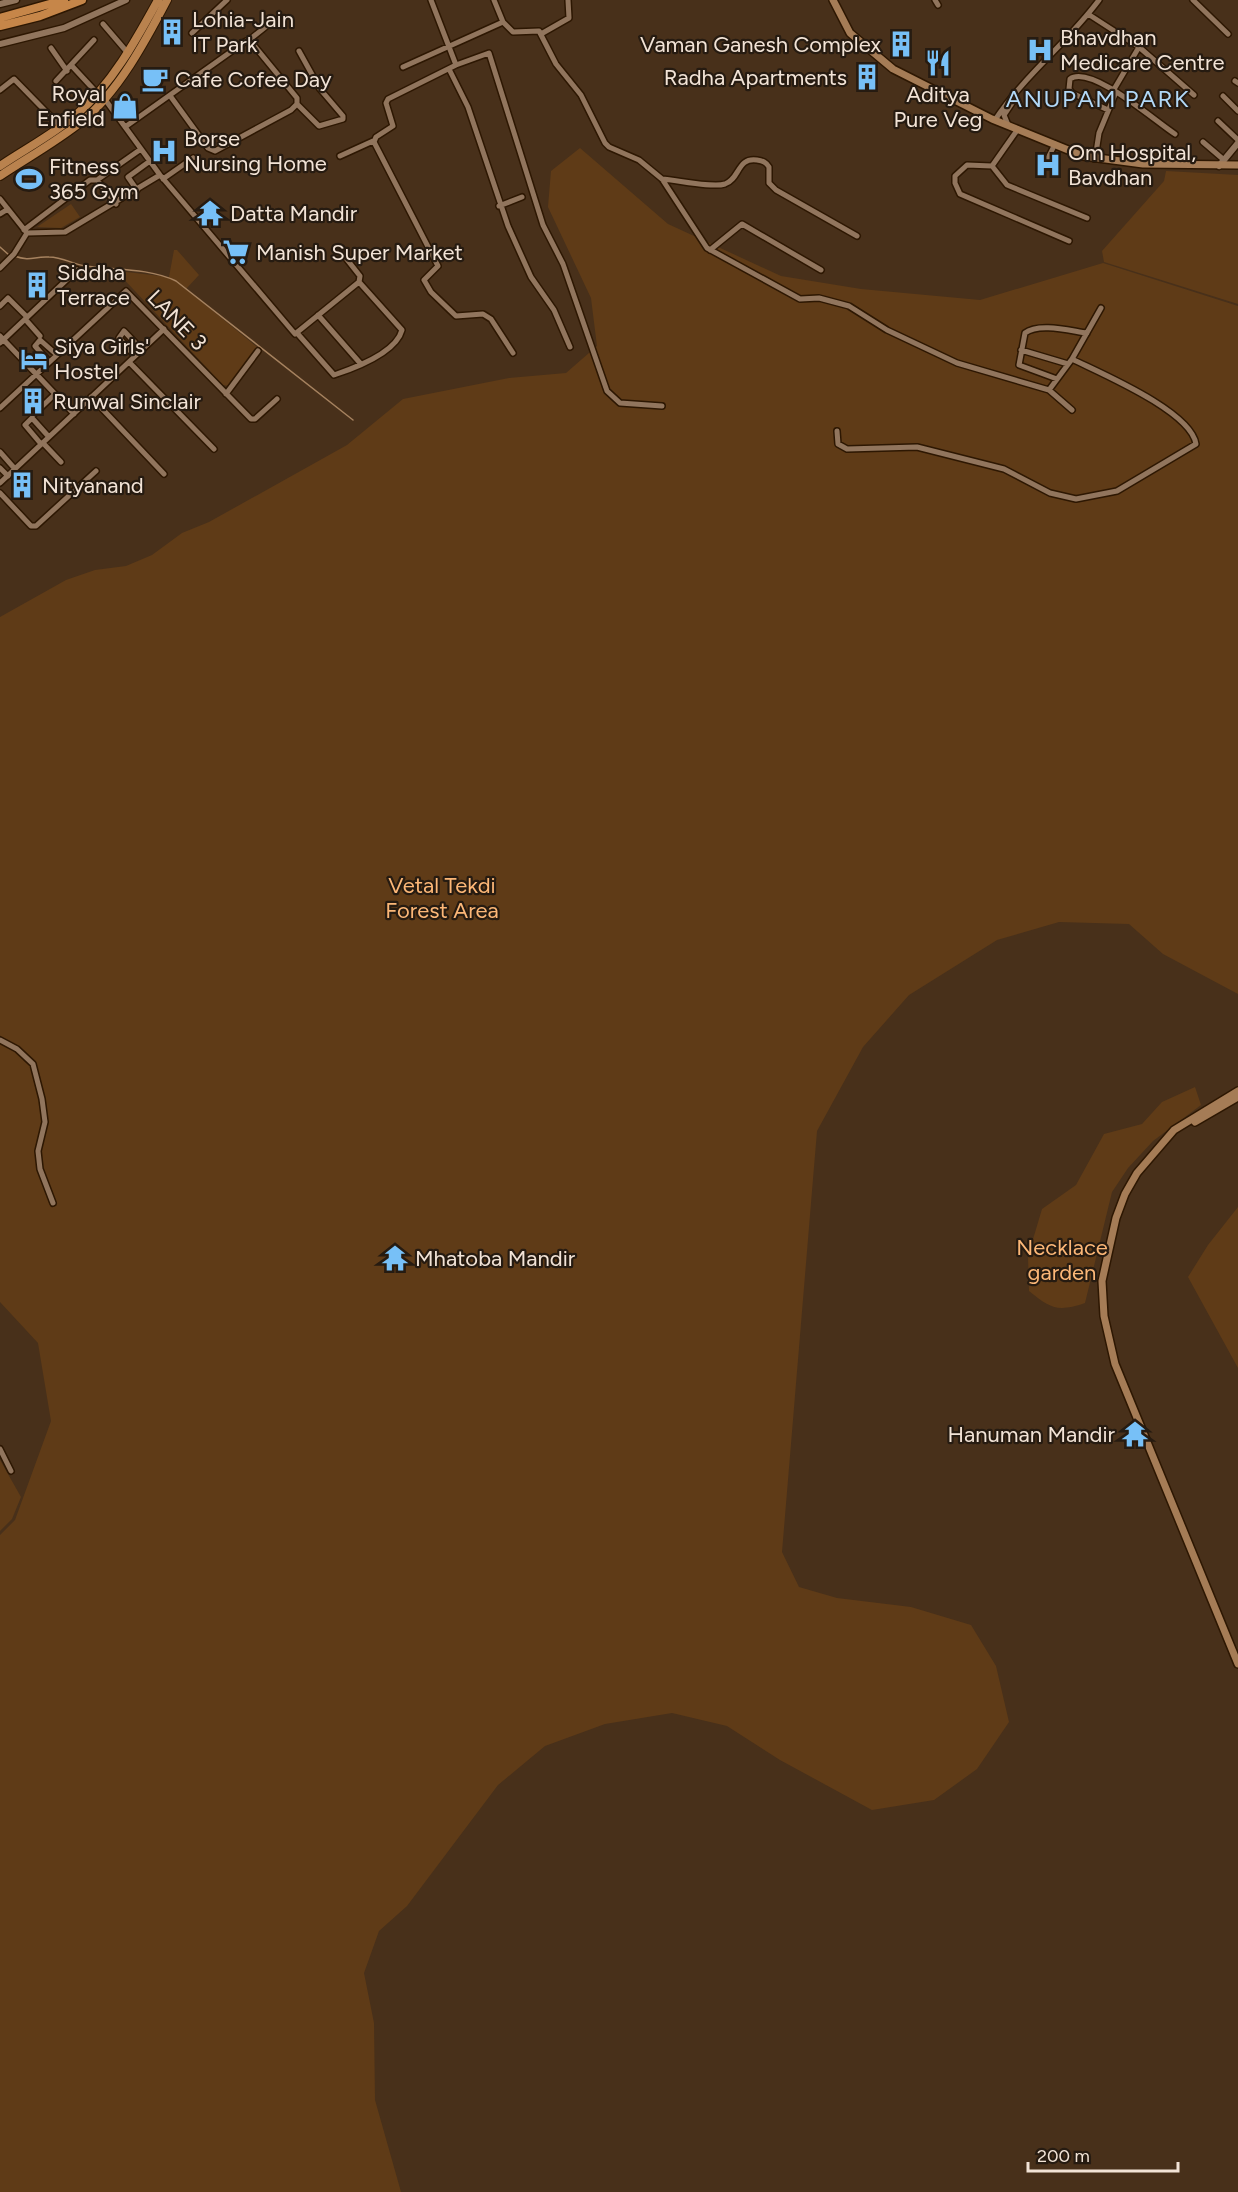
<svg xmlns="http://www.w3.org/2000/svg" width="1238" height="2192" font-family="Figtree,sans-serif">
  <rect width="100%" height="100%" fill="#48301a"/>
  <path fill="#5f3b17" d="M580,148L668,224L781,276L861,289L980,300L1103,263L1238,306V994L1163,954L1129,924L1059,922L997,940L909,995L863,1047L817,1131L782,1552L799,1587L837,1598L911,1607L971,1625L996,1666L1009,1722L977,1769L934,1800L872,1810L780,1760L727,1726L672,1713L605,1724L545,1746L498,1785L407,1906L379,1931L364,1973L374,2023L375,2100L401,2192H0V1535L15,1520L51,1421L38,1343L0,1302V617L66,580L95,570L126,566L152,555L182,533L209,522L347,445L403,399L509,378L566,373L597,346L591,298L548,207L551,171Z
    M1166,171L1238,175V304L1104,262L1102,251L1164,181Z
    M71,204L80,217L61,228L37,227Z
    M174,250H177L199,275L186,289L257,347L229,386L223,385L118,273V271L169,277Z
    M1195,1087L1201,1105L1153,1141L1128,1168L1112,1192L1085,1303C1058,1312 1051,1309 1029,1291L1028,1256L1042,1209L1076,1185L1104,1134L1142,1124L1162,1102Z
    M1238,1207V1368L1188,1277L1208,1245Z
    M0,1460L21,1497L12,1519L0,1531Z"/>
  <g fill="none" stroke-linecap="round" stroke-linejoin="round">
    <path stroke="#a6825f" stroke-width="1.5" d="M0,247L9,255
      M14,256C32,262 33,256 49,257C62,257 73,264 85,266C115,270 149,268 176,281L353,420"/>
    <g stroke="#2d1702" stroke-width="8">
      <path id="minor" d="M431,0L456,65L388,99L386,103L393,126L376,137L374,142L438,266L424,280L431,292L456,316L483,314L491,319L513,353
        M935,0L938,5
        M1193,0L1228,34
        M1088,14L1139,47L1194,95
        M503,22L513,32L539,31L556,64L581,95L605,143L609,147L639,160L662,179L707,248L800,299L819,298L849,306L887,330L957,363L1049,390L1072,410
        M103,24L127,52
        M192,33L227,0
        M541,34L569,18L568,0
        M248,41L269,24
        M51,48L67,71
        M456,65L489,53L543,225L563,264L607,391L620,403L662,406
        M72,66L97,93
        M403,67L503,22L494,0
        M449,69L468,107L508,226L531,277L554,310L570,347
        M56,81L94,40
        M1235,81L1238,83
        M0,90L14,79L60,126
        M1113,91L1139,47
        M1223,96L1238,111
        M104,98L160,175L295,334L359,282
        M297,104L319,126L343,119V116L320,89L299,51
        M1108,110L1072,93L1069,89L1070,79C1091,64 1156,122 1175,134
        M995,120C1024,76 1067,43 1099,0
        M1218,121L1238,140
        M1008,125L1004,115L1014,100V95
        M125,127L246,41L252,43L297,98V104L291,110L215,151L208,148L171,97
        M1203,142L1224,160
        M340,156L373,141
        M1095,159L1099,133L1116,92
        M992,166L1018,129
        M1042,170L1055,144
        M163,179L193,158
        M662,179C677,180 712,188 725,184C740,179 737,157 757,160C763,161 766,162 769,167V183L776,190L857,236
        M97,180L141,149
        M137,190L128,177L150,161
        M0,199L27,233L65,232L160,175
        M499,206L522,197
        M0,214L8,209
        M24,230L90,180H97L116,204
        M1069,241L960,194L955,183V176L967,165L992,166L1007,185L1087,218
        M710,250L742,224L821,270
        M0,268L14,254L27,233
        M0,306L8,298L27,317
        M318,315L360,363
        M25,319L40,336
        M297,333L334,375C355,368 396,353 402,330L359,282L360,276L345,257
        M0,336L74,414
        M0,343L77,270
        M1021,350L1068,364
        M135,356L119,338L124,331L142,350
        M1072,359L1101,308
        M49,362L35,346L40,340L57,355
        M129,362L214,449
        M1057,379L1019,365L1025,333C1039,322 1071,331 1087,333
        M226,394L258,351
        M91,397L164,474
        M0,408L126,291L251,419H255L277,399
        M34,414L55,394
        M837,431L838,444L847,449L917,447L1004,469L1050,493L1076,499L1117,491L1196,444C1191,411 1100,373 1072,359L1049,390
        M43,443L61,462
        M41,444L25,425L32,418L49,437
        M0,452L15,469
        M0,468L8,476
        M0,483L164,329
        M0,493L31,526H36L96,471
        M0,1040L17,1049L33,1064L42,1099L45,1122L38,1151L40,1169L53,1203
        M0,1449L11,1471"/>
    </g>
    <g stroke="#2d1702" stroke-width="9">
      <path id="tertiary" d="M0,4L16,0
        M0,44L64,28L126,0
        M1219,166L1238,143"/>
    </g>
    <g stroke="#2d1702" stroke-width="10">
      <path id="secondary" d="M833,0L850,33L893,69L992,119L1083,156L1143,164L1238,165
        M1238,1091L1174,1130L1137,1173L1125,1194L1116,1218L1102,1281L1104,1316L1115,1364L1238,1664
        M1195,1122L1238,1097"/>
    </g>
    <g stroke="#2d1702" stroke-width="10">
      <path id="primary" d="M0,166C25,149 54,134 77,114C112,84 136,40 158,0
        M0,176C27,158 56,142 81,122C118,93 146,40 167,0"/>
    </g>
    <g stroke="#2d1702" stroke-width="11">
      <path id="trunk" d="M0,18L64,0
        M0,26L40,16L82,0"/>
    </g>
    <use href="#minor" stroke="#91755d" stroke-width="5"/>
    <use href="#tertiary" stroke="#91755d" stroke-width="6"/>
    <use href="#secondary" stroke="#a57c56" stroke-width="7"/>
    <use href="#primary" stroke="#b9824e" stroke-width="8"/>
    <use href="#trunk" stroke="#c68649" stroke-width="8"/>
  </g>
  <defs>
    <g id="building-bare" transform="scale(2.07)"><path d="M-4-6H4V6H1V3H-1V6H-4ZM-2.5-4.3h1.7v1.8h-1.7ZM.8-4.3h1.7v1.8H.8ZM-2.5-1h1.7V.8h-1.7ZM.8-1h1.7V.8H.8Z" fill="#77c0f7" stroke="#261b11" stroke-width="2.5" paint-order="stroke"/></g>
    <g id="hospital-bare" transform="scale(2.07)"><path d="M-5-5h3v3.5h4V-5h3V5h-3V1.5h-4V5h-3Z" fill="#77c0f7" stroke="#261b11" stroke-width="2.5" paint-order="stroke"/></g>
    <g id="restaurant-bare" transform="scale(2.07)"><path d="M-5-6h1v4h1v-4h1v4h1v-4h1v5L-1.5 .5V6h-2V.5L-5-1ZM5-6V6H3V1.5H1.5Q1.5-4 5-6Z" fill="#77c0f7" stroke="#261b11" stroke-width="2.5" paint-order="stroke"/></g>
    <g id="cafe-bare" transform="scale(2.07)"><path d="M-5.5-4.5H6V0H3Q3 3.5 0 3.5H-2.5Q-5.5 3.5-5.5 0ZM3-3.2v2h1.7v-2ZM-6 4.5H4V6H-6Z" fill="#77c0f7" stroke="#261b11" stroke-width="2.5" paint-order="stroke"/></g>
    <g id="shop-bare" transform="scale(2.07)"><path d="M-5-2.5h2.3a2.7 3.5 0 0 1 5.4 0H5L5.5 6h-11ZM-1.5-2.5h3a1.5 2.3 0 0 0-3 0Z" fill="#77c0f7" stroke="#261b11" stroke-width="2.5" paint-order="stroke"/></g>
    <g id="stadium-bare" transform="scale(2.07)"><path d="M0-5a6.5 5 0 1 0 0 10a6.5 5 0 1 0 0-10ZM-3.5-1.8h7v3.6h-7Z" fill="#77c0f7" stroke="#261b11" stroke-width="2.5" paint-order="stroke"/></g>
    <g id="temple-bare" transform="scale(2.07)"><path d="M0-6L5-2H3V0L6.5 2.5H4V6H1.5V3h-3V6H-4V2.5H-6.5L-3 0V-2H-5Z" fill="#77c0f7" stroke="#261b11" stroke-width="2.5" paint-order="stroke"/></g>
    <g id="supermarket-bare" transform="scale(2.07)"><path d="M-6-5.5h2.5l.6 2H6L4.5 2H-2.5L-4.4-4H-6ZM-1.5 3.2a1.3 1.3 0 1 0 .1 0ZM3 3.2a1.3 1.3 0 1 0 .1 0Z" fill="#77c0f7" stroke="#261b11" stroke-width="2.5" paint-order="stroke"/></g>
    <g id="hotel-bare" transform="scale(2.07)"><path d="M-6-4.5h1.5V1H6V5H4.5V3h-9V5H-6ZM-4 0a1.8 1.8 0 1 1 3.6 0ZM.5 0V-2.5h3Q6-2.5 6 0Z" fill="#77c0f7" stroke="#261b11" stroke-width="2.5" paint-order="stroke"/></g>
  </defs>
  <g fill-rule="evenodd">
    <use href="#building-bare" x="172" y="32"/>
    <use href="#building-bare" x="901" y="44"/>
    <use href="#hospital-bare" x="1040" y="50"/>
    <use href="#restaurant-bare" x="938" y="63"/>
    <use href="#building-bare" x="867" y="77"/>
    <use href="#cafe-bare" x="155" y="79"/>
    <use href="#shop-bare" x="125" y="106"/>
    <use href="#hospital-bare" x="164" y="151"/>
    <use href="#hospital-bare" x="1048" y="165"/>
    <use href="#stadium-bare" x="29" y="179"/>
    <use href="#temple-bare" x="210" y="213"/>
    <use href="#supermarket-bare" x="236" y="252"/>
    <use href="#building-bare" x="37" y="285"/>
    <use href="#hotel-bare" x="34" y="359"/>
    <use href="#building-bare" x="33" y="401"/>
    <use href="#building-bare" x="22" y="485"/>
    <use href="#temple-bare" x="395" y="1258"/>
    <use href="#temple-bare" x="1135" y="1434"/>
  </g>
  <g text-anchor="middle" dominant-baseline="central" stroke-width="4.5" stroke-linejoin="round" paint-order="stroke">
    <g font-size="22" fill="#f2e3d6" stroke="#261b11" text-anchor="start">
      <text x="192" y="19">Lohia-Jain<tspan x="192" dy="25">IT Park</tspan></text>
      <text x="1060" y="37">Bhavdhan<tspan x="1060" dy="25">Medicare Centre</tspan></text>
      <text x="881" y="44" text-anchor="end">Vaman Ganesh Complex</text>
      <text x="847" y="77" text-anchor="end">Radha Apartments</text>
      <text x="175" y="79">Cafe Cofee Day</text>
      <text x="105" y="93" text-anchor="end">Royal<tspan x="105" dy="25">Enfield</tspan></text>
      <text x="938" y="94" text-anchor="middle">Aditya<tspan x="938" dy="25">Pure Veg</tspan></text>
      <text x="184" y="138">Borse<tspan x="184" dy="25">Nursing Home</tspan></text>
      <text x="1068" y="152">Om Hospital,<tspan x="1068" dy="25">Bavdhan</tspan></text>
      <text x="49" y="166">Fitness<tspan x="49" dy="25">365 Gym</tspan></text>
      <text x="230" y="213">Datta Mandir</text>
      <text x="256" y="252">Manish Super Market</text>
      <text x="57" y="272">Siddha<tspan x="57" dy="25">Terrace</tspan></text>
      <text x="54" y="346">Siya Girls'<tspan x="54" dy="25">Hostel</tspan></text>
      <text x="53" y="401">Runwal Sinclair</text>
      <text x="42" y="485">Nityanand</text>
      <text x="415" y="1258">Mhatoba Mandir</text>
      <text x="1115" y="1434" text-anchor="end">Hanuman Mandir</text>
    </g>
    <g font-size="22" fill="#f2e3d6" stroke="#261b11">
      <text transform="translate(177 320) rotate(46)">LANE 3</text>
    </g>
    <g font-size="22" fill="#fcb777" stroke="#261b11">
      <text x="442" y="885">Vetal Tekdi<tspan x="442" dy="25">Forest Area</tspan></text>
      <text x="1062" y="1247">Necklace<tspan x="1062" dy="25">garden</tspan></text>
    </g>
    <g font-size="24" letter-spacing="1.5" fill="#b2d9f8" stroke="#261b11">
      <text x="1098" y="98">ANUPAM PARK</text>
    </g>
  </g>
  <path d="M1028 2162v9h150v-9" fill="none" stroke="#f2e3d6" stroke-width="3"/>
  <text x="1037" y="2162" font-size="18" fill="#f2e3d6" stroke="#261b11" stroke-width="4.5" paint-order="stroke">200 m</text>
</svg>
